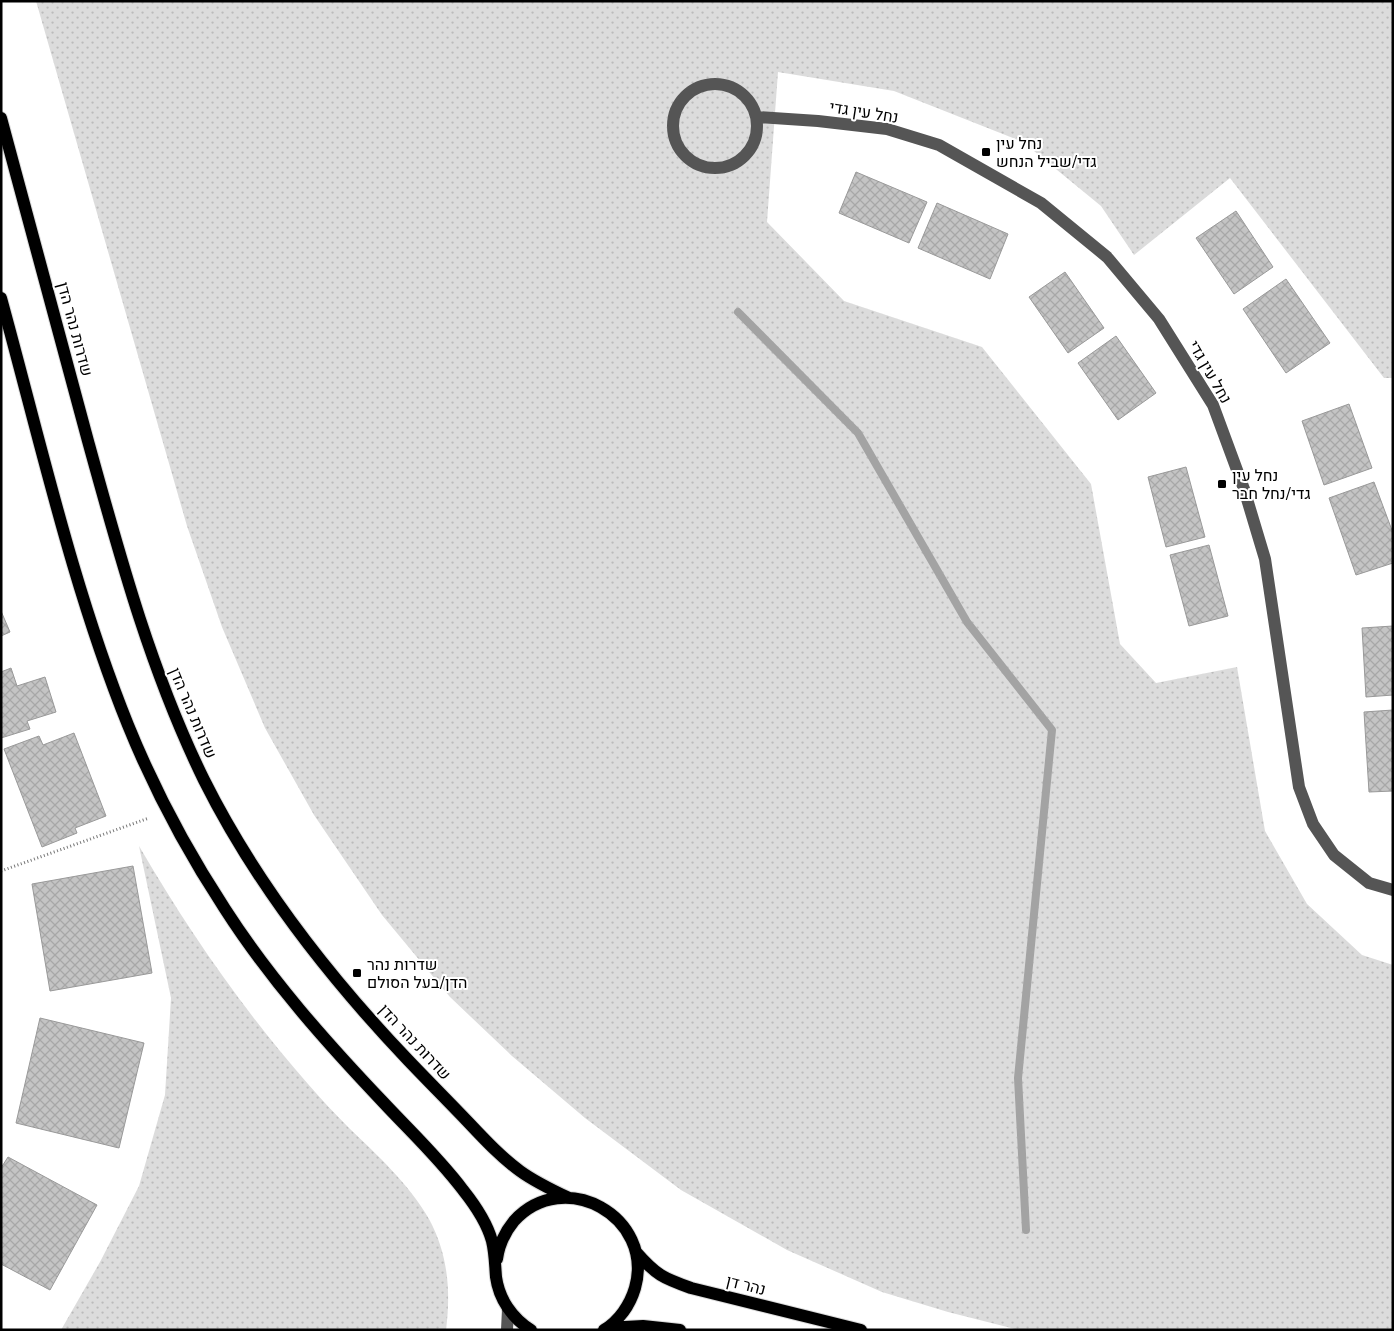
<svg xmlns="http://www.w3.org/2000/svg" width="1394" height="1331" font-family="'Public Sans',Heebo,sans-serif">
  <defs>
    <pattern id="grass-dots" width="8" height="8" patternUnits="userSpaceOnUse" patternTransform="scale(1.25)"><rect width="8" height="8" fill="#dcdcdc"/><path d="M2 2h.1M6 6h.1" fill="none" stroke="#bbb" stroke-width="1.8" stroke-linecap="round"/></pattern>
    <pattern id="building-cross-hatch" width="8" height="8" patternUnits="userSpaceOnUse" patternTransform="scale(1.25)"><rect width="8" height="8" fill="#c4c4c4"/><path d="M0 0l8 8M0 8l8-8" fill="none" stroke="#a7a7a7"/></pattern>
  </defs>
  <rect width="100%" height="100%" fill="#fff"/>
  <path fill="url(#grass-dots)" d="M36,1H1393V378H1384L1230,178L1134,255L1101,206L1023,142L894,91L778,72L767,222L844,301L982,347L1091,484L1120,644L1156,683L1237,667L1265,831L1307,904L1362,955L1393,965V1330H1019L948,1312L882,1292L787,1250L681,1190L585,1118L512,1056L450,997L382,915L314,815L265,728L222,627L187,526Z
    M139,846C188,930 243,1010 308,1084C321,1099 335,1114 349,1128C378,1156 409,1184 429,1219C448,1254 451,1291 446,1330H61L100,1262L139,1186L165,1095L171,998Z"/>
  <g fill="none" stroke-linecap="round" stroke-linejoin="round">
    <path stroke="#a3a3a3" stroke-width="8" d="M738,312L858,433L967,622L1052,730L1018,1078L1026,1230"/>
  </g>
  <path fill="url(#building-cross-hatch)" stroke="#999" d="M856,172L927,202L909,243L839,213Z
    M937,203L1008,234L990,279L918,248Z
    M1236,211L1273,267L1234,294L1196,238Z
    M1065,272L1104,328L1068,353L1029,297Z
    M1286,279L1330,343L1286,373L1243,309Z
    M1116,336L1156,393L1118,420L1078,363Z
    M1349,404L1372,468L1324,485L1302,421Z
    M1186,467L1205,537L1166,547L1148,477Z
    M1374,482L1393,533V563L1356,575L1329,498Z
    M1209,545L1228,616L1189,626L1170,555Z
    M1,611L10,632L1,636Z
    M1393,626V695L1366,697L1362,628Z
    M11,668L17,686L45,677L56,712L27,721L30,729L1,738V672Z
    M1393,710V791L1369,792L1364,712Z
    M74,733L106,816L75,828L77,833L42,847L4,749L39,736L43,745Z
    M133,866L152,973L50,991L32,884Z
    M40,1018L144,1043L119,1148L16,1123Z
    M8,1157L97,1205L50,1290L1,1264V1168Z"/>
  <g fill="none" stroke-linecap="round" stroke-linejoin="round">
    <g stroke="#dbdbdb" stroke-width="14">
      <path id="major" d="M1,118C30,225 59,333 88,441C120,557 151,672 204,780C256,884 328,976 408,1060C428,1081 449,1102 469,1123C485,1140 501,1157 520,1171C535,1182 552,1190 569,1198
        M1,298C40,440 73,589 128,725C154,789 187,851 225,909C270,979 326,1042 383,1102C410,1131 439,1158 463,1190C475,1205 487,1223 492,1241C495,1253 495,1265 496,1277C499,1299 512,1318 531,1330
        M636,1252C656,1275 663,1278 691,1288L861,1330
        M497,1259C499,1244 505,1232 514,1221C564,1166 655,1217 635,1288C630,1305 619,1321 604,1330
        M607,1328L643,1326L680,1330"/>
    </g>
    <path stroke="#777" stroke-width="3" stroke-dasharray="1 2.5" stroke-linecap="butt" d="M1,871L149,818"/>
    <path stroke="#555" stroke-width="12" d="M673 126a42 42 0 1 1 84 0a42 42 0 1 1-84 0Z
      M757,117L818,121L887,129L939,145L1041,203L1107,257L1159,319L1213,405L1244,489L1265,559L1299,787L1313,824L1334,855L1369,883L1393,890
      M507,1330L508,1309"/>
    <use href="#major" stroke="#000" stroke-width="12"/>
  </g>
  <g fill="#000" stroke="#fff" stroke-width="2">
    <rect x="981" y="147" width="10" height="10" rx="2.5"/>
    <rect x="1217" y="479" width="10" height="10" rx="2.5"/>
    <rect x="352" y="968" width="10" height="10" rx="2.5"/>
  </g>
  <g text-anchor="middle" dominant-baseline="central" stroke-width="4" stroke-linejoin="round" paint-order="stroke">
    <g font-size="16" fill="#000" stroke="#fff">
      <text transform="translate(864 112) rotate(9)">נחל עין גדי</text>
      <text transform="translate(75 329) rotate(75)">שדרות נהר הדן</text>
      <text transform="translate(1210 372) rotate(60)">נחל עין גדי</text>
      <text transform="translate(193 713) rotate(67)">שדרות נהר הדן</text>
      <text transform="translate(415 1042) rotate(47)">שדרות נהר הדן</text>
      <text transform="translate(746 1285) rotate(14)">נהר דן</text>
    </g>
    <g font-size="16" fill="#000" stroke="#fff" text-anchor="start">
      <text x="996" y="143">נחל עין<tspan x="996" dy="18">גדי/שביל הנחש</tspan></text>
      <text x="1232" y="475">נחל עין<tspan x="1232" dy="18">גדי/נחל חבר</tspan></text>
      <text x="367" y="964">שדרות נהר<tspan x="367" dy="18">הדן/בעל הסולם</tspan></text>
    </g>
  </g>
  <rect width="1394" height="1331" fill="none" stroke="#000000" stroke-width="5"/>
</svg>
